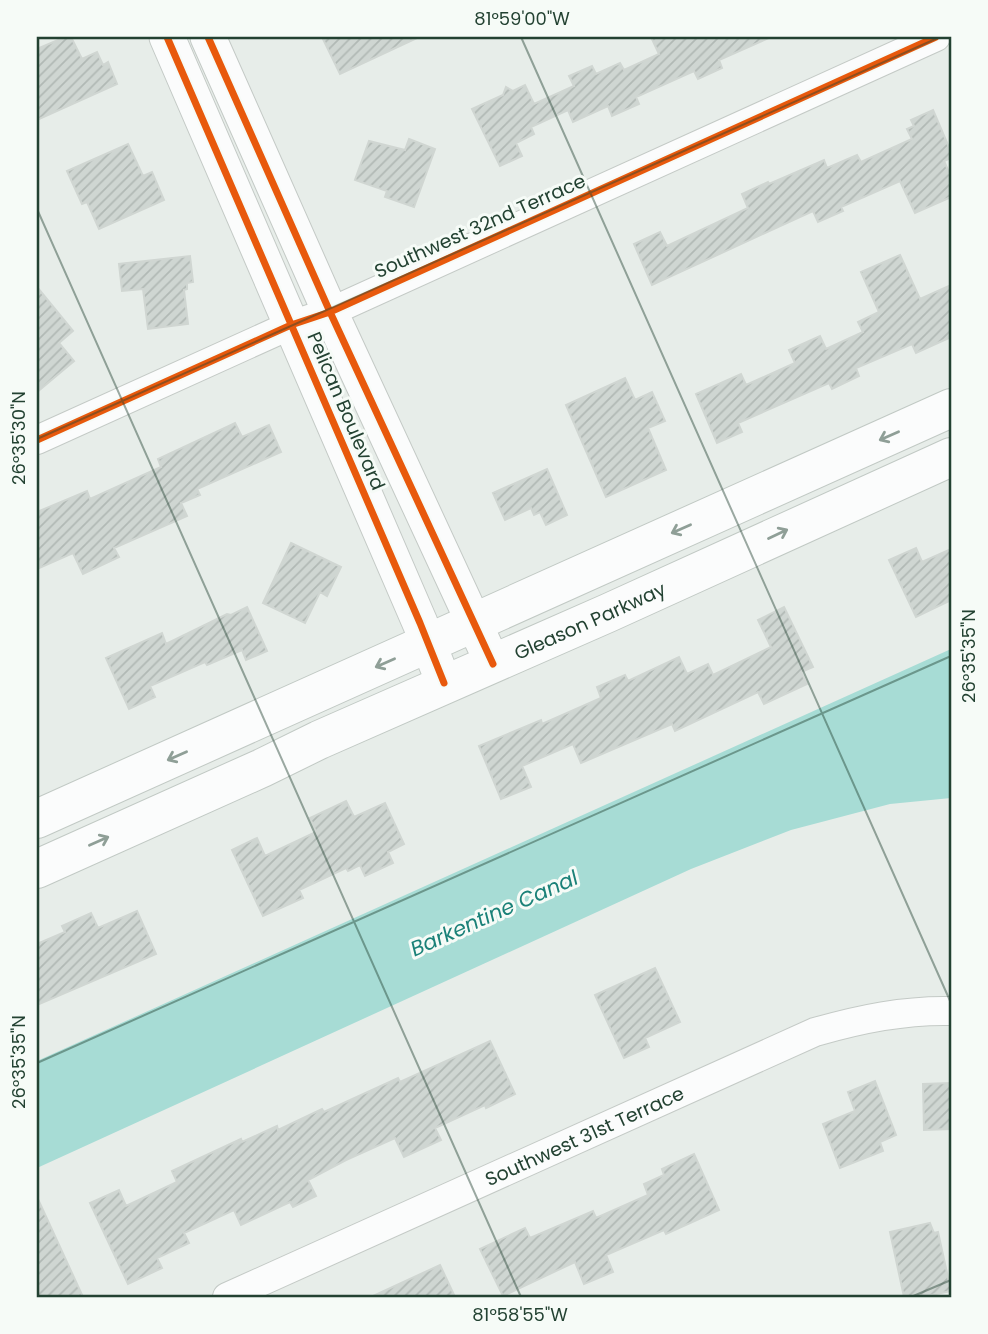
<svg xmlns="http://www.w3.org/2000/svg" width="988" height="1334" font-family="Poppins,sans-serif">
  <defs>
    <pattern id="building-hatch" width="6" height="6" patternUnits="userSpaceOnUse" patternTransform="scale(1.75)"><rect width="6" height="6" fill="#cfd6d2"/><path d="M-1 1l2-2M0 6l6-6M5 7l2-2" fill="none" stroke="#b1b9b5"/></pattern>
  </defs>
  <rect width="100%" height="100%" fill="#e7ede9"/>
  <path fill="#a7dcd5" d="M951,649V798L890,804L791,830L691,869L37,1168V1061Z"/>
  <path fill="url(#building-hatch)" stroke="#d0d6d2" stroke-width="2" d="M65,37H71L82,59L97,52L103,65L108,62L117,84L37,120V49Z
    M322,37H419L340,74Z
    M651,37H771L719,60L722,68L698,79L694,71L636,97L639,104L612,116L608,106L573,122L568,110L531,127L534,134L516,143L522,156L500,166L472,109L503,95L506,87L513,91L525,85L534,104L574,86L569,76L592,66L596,74L620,63L624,70L659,54Z
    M933,110L951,152V158L944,161L951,177V197L915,213L900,181L841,207L843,211L818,222L813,211L652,285L634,244L660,232L667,246L748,208L742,194L768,182L769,184L824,160L827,168L857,155L861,162L912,139L907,129L914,126L911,120Z
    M409,139L435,149L414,207L385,197L387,191L355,180L369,141L405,150Z
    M128,144L143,176L152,172L164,200L99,229L87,202L82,204L67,171Z
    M900,255L920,299L951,285V337L916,353L912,344L856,368L859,376L832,389L829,383L738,423L742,432L717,443L696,394L741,374L746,385L795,363L789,350L820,336L826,349L863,332L858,322L879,312L861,272Z
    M190,256L193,282L187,283V289L184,290L188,324L148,329L143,289L122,291L119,264Z
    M37,287L73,331L59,343L74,361L37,392Z
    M625,378L635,400L652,392L665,421L648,428L666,470L606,497L566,405Z
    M235,423L242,437L269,425L281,452L197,489L200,495L181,503L187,516L114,548L119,557L83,574L73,553L37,569V512L87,491L90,499L161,467L158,459Z
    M547,469L567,515L546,525L540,512L534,515L531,508L505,520L493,493Z
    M291,543L341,567L327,596L320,592L305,623L263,603Z
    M916,548L922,562L951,549V600L916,617L889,560Z
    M247,607L267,651L246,660L242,650L207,665L205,662L150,686L155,697L129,709L106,658L162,633L166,644L227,614L231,615Z
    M784,607L813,667L801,672L807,684L764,704L758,692L675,731L672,724L581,763L573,744L522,766L531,787L501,799L479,746L541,720L542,724L601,698L597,687L625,675L628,681L679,657L687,674L708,664L713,675L771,647L758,620Z
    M346,801L354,817L385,803L404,844L388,852L393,863L365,876L360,865L348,871L346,868L299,890L303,898L263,916L232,850L257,838L265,856L316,832L310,818Z
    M137,911L156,954L37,1005V944L65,932L62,926L91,913L98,928Z
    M655,968L680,1022L645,1038L649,1047L624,1058L595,995Z
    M490,1041L515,1094L486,1108L485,1105L435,1128L441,1140L404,1157L395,1138L346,1160L308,1180L316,1196L293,1207L290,1202L241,1225L234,1210L184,1233L189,1243L157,1258L162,1268L128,1284L90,1203L119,1190L126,1206L177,1182L172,1171L241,1139L242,1142L277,1126L278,1130L322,1109L324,1112L398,1078L400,1082Z
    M875,1081L896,1135L880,1142L883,1151L840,1168L823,1124L855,1111L848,1092Z
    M951,1083V1129L924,1130L923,1084Z
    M694,1154L719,1210L666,1234L664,1230L606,1255L613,1272L584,1284L575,1262L503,1296L480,1249L525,1228L530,1238L593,1211L596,1218L648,1195L644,1184L664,1175L662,1169Z
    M37,1197L83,1297H37Z
    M930,1223L934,1233L938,1232L951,1291L922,1297H904L890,1232Z
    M440,1265L455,1297H371Z"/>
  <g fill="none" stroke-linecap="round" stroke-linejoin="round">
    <g stroke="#c4cac6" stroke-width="30">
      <g id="minor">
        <path d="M37,440L291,325L330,312L936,37"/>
        <path id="s1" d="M227,1297L815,1032C861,1019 904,1010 951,1011"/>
      </g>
    </g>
    <g stroke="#c4cac6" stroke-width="37">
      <path id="tertiary" d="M167,37L420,623L444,683
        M208,37L330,312L493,664"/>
    </g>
    <g stroke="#c1c9c4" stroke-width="40">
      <g id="secondary">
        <path d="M37,819L951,408"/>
        <path id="s2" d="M37,869L262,768L319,740L608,613L951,457"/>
      </g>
    </g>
    <use href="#minor" stroke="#fbfcfc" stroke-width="28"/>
    <use href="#tertiary" stroke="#fbfcfc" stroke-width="35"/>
    <use href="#secondary" stroke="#fbfcfc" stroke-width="38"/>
    <g stroke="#f6fbf7" stroke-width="11">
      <path id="cycleway" d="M167,37L420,623L444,683
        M208,37L330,312L493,664
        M37,440L291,325L330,312L936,37"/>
    </g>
    <use href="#cycleway" stroke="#e8590c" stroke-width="7"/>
  </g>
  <defs><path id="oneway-shaft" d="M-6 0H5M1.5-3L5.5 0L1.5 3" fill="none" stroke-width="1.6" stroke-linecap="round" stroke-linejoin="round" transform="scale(1.75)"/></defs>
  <g stroke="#8f9f97">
    <use href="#oneway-shaft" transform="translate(889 436) rotate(156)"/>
    <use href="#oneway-shaft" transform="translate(681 529) rotate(156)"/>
    <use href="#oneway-shaft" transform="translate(778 534) rotate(-25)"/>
    <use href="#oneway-shaft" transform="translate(385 663) rotate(156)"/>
    <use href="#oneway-shaft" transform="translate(177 756) rotate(156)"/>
    <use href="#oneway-shaft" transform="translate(99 841) rotate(-24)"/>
  </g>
  <path fill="none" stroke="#234232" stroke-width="2" stroke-opacity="0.45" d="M521,37L951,1003M37,209L521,1297M37,439L940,37M37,1063L951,656M911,1297L951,1280"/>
  <g text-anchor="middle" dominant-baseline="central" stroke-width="6" stroke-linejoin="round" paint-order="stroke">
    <g font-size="19" fill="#234232" stroke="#f6fbf7">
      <text transform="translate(480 226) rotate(-24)">Southwest 32nd Terrace</text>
      <text transform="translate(346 411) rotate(67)">Pelican Boulevard</text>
      <text stroke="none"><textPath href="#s2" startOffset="606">Gleason Parkway</textPath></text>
      <text stroke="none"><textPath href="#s1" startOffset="392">Southwest 31st Terrace</textPath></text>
    </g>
    <g font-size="21" font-style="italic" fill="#1a8178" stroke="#f6fbf7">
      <text transform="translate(494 913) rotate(-24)">Barkentine Canal</text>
    </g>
  </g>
  <rect width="988" height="1334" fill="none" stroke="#f6fbf7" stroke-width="77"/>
  <rect x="38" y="38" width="912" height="1258" fill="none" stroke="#234232" stroke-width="2.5"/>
  <g font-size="18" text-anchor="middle" fill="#234232">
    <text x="522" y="25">81°59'00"W</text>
    <text transform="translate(19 438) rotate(-90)" y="6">26°35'30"N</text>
    <text transform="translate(969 656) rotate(-90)" y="6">26°35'35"N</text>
    <text transform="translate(19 1062) rotate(-90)" y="6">26°35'35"N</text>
    <text x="520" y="1321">81°58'55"W</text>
  </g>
</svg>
